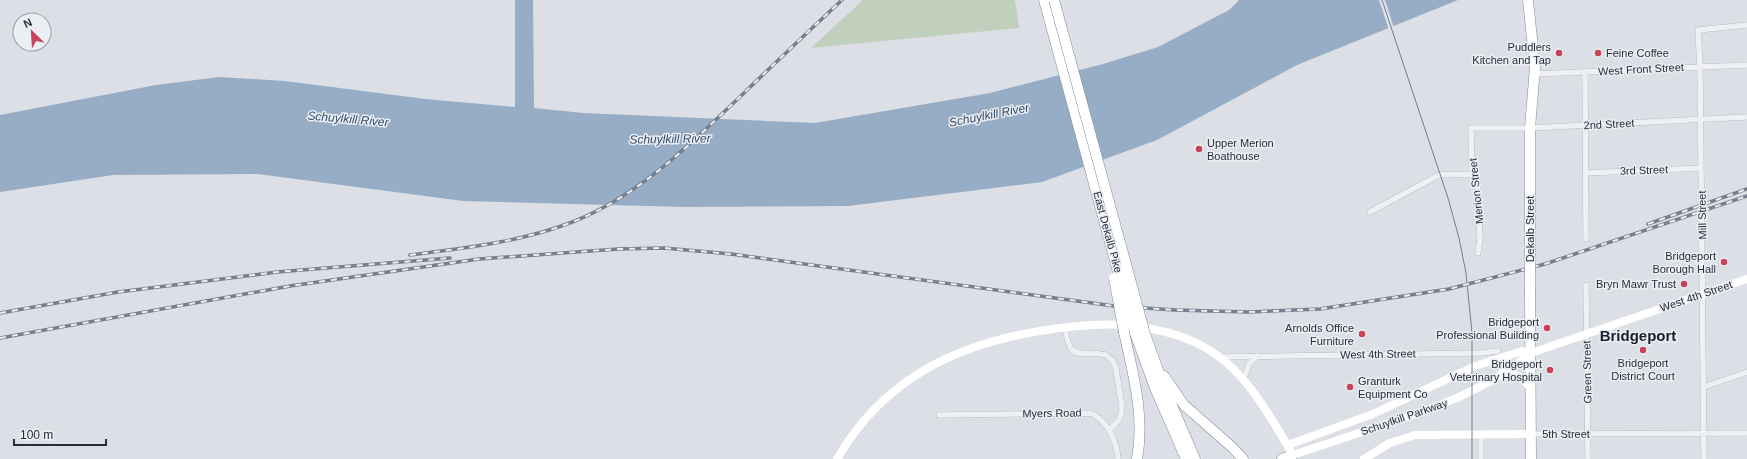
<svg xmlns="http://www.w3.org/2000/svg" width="1747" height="459" font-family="Helvetica,sans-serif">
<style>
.green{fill:#c1cfbd}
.water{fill:#97adc5}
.pier{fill:#dcdfe5}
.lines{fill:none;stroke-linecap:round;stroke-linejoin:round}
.street-casing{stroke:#a2a6af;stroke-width:6}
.highway-casing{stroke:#838d9c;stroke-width:11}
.street{stroke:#eef0f4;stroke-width:5.5}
.secondary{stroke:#fff;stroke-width:8}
.highway{stroke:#fff;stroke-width:10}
.tram{stroke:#767f8e;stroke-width:1}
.rail-casing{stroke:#767f8e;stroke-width:3.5}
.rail{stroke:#ebeef3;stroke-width:2;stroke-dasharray:6;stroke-linecap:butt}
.highway-bridge-casing{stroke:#838d9c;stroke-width:11;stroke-linecap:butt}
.highway-bridge{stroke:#fff;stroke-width:10}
.poi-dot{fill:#c94256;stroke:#ebeef3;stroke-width:1.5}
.labels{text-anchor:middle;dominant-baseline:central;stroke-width:3;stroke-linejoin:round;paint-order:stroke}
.poi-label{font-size:11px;fill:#262e3b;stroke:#ebeef3;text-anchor:end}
.street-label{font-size:11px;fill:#262e3b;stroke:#ebeef3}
.water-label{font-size:12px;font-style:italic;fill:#324c6d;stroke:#ebeef3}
.district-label{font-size:15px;font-weight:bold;fill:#181f2c;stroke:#ebeef3}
</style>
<rect width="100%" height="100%" fill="#dcdfe5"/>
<path class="green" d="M863,0H1015L1019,28L811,48Z"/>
<path class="water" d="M515,0H533L534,108L583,113L815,123L990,93L1103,64L1158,47L1229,10L1239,0H1458L1297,65L1157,140L1042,182L848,206L684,207L463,201L258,174L113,175L0,192V115L156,85L219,77L285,81L425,99L515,107Z"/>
<path class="pier" d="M1379,0H1385L1394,28L1389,30Z"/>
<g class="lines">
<defs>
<path id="street" d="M1585,72L1586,239
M1535,74L1747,65
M1586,173L1701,168
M1370,212L1439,175L1473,174
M1478,253L1480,237L1479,216L1478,191L1472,169L1471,128H1530L1747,117
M1586,285L1588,459
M1065,327C1070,366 1081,348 1106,355L1113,361L1116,369L1122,407C1122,418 1117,423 1109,430
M1220,357L1480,353L1498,351
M1244,379L1249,364L1257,356
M1704,387L1747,372
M939,415L1091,413C1108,422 1117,441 1118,459
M1531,434L1747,433
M1481,435V459
M1704,459L1700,67L1698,30L1747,25"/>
<path id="highway" d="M1044,0L1117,268
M1528,0L1535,67L1530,128V249
M1530,295L1531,459
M1124,332C1133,374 1145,416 1137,459
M1135,333L1155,388L1186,459
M1145,334L1164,387L1195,459
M1164,376L1184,405L1233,448L1243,459
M1282,459L1293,455"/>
</defs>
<use href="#street" class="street-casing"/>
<use href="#highway" class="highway-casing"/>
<use href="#street" class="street"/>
<path class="secondary" d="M1139,327C1226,338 1252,385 1293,455C1323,445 1353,435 1383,425C1435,408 1489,389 1531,353L1747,279
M1502,373C1516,372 1523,378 1531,389
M1288,445L1373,414L1475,366L1522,351L1531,353
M837,459C882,381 953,345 1040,331C1068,326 1098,323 1127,325
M1364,459L1390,443L1415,435L1531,434"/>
<use href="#highway" class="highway"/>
<path class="tram" d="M1382,0L1448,198L1459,238L1466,273L1472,333V459"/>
<defs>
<path id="rail" d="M1648,224L1747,189
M410,255C466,248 522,242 575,221C642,194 692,142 743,94C776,62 809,31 842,0
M0,313L118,292L277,272L450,258
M0,338L290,286L479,259L618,249L664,248L731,254L1114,306L1175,310L1248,312L1320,309L1449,289L1545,264L1747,196"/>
</defs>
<use href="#rail" class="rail-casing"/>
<use href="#rail" class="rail"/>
<defs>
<path id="highway-bridge" d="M1054,0L1145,334
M1530,249V295
M1117,268L1135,333
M1114,278L1124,332"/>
</defs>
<use href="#highway-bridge" class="highway-bridge-casing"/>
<use href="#highway-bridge" class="highway-bridge"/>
</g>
<g class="poi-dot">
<circle cx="1559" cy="53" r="4"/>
<circle cx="1598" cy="53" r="4"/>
<circle cx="1199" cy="149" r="4"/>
<circle cx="1724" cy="262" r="4"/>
<circle cx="1684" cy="284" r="4"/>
<circle cx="1547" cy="328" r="4"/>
<circle cx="1362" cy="334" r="4"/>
<circle cx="1643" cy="350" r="4"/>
<circle cx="1550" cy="370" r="4"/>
<circle cx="1350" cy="387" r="4"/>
</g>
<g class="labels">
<g class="poi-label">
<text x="1551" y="47">Puddlers<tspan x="1551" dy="13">Kitchen and Tap</tspan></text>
<text x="1606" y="53" text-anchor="start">Feine Coffee</text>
<text x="1207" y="143" text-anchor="start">Upper Merion<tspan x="1207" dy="13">Boathouse</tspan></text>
<text x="1716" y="256">Bridgeport<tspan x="1716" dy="13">Borough Hall</tspan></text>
<text x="1676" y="284">Bryn Mawr Trust</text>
<text x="1539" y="322">Bridgeport<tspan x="1539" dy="13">Professional Building</tspan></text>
<text x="1354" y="328">Arnolds Office<tspan x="1354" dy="13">Furniture</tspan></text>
<text x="1643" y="363" text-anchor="middle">Bridgeport<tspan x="1643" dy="13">District Court</tspan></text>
<text x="1542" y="364">Bridgeport<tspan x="1542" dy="13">Veterinary Hospital</tspan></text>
<text x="1358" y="381" text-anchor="start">Granturk<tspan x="1358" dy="13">Equipment Co</tspan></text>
</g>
<g class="street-label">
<text transform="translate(1641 69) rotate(-3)">West Front Street</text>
<text transform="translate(1609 124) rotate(-3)">2nd Street</text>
<text transform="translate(1644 170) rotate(-2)">3rd Street</text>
<text transform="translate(1476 191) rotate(-96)">Merion Street</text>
<text transform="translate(1702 215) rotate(-91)">Mill Street</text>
<text transform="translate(1530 229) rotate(-90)">Dekalb Street</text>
<text transform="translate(1108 232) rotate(75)">East Dekalb Pike</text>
<text transform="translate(1696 296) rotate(-19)">West 4th Street</text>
<text transform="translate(1378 354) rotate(-1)">West 4th Street</text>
<text transform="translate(1587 372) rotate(-91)">Green Street</text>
<text transform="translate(1052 413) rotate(-1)">Myers Road</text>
<text transform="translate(1404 417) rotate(-19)">Schuylkill Parkway</text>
<text x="1566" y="434">5th Street</text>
</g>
<g class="water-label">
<text transform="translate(989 115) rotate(-11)">Schuylkill River</text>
<text transform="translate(348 119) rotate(5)">Schuylkill River</text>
<text transform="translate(670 139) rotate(-1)">Schuylkill River</text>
</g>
<g class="district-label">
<text x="1638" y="335">Bridgeport</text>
</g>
</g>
<g transform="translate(32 32) rotate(335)"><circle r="19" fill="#ebeef3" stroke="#9ca1a9"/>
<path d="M0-3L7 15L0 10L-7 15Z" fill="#c94256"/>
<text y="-6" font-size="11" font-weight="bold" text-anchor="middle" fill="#262e3b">N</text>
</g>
<path d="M14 439v6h92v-6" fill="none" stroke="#262e3b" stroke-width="2"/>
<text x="20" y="439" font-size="12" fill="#262e3b" stroke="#ebeef3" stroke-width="3" paint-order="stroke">100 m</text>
</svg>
